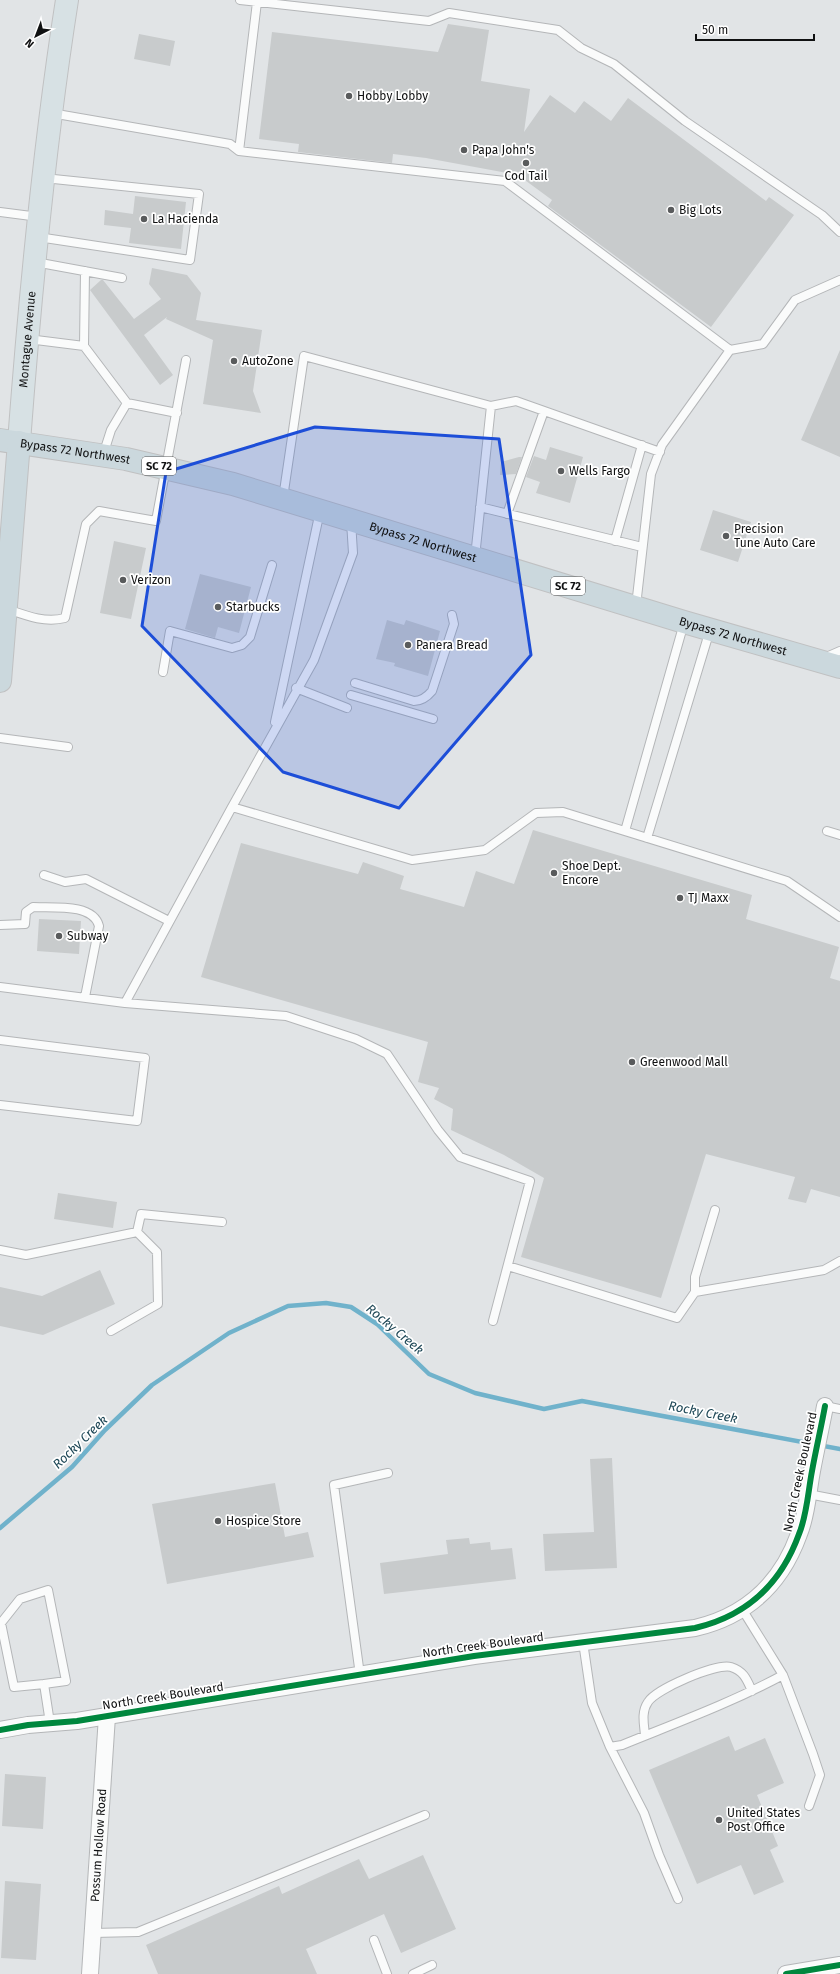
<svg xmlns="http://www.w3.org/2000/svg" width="840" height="1974" font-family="'Fira Sans',sans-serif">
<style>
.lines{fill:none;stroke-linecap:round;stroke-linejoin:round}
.stream{stroke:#70b2cb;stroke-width:4.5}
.building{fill:#c8cbcc}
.service-casing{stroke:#b4b6b8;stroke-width:10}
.minor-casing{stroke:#b4b6b8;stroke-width:18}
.primary-casing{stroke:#c0c1c2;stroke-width:24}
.trunk-casing{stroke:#c0c1c2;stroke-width:24}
.service{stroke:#fafbfb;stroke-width:8}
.minor{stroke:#fafbfb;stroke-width:16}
.primary{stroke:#d7e1e4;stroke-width:22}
.trunk{stroke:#cbd8dd;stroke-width:22}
.cycleway-casing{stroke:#fff;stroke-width:8}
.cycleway{stroke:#00873e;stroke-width:6}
.marked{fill:#1d4ed8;fill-opacity:0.2;stroke:#1d4ed8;stroke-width:3;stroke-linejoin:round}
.poi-dot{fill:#595b5c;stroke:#fff;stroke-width:1.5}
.labels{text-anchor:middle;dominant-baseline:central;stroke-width:3.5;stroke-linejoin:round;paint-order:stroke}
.shield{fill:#fff;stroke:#585859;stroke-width:1}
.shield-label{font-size:11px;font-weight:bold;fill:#101112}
.poi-label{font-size:12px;fill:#101112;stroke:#fff;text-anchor:start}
.street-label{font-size:12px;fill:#101112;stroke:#fff}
.water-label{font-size:13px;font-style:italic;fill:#1f4857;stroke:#fff}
</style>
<rect width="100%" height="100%" fill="#e1e4e6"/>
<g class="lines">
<path class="stream" d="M0,1528L72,1467L105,1430L152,1385L229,1333L288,1306L326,1303L351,1307L377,1324L429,1374L475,1393L544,1409L582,1401L840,1449"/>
</g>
<path class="building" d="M448,24L489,30L481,81L530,89L524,132L550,95L575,113L584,101L611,121L628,98L766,201L769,197L794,215L711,327L548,206L552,200L518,175L426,158L393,154L392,163L298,152L299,144L259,139L272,32L438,52Z
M139,34L175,41L170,66L134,59Z
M135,196L186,202L181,249L129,243L131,228L104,225L105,210L133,214Z
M152,268L187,275L201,293L196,320L262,330L253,391L261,413L203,404L213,340L166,319L167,317L144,335L173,375L160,385L90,290L101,280H103L134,319L161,299L149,284Z
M840,350V457L801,440Z
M550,447L583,457L570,503L536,493L540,482L526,477L534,456L546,460Z
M519,457H522L516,474L500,475L501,462Z
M713,510L751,522L738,562L700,550Z
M114,541L146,548L131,619L100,613Z
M200,574L251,587L239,633L218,627L215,638L185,629Z
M387,620L404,625L406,620L440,631L428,676L394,666L395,663L376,659Z
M533,830L752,895L746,919L839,947L830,978L840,981V1197L811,1189L806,1203L788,1199L795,1177L706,1154L661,1298L521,1257L544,1178L504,1155L451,1130L453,1109L434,1099L439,1088L418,1082L428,1042L201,977L241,843L358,874L363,862L404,876L400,889L464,907L476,871L514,884Z
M39,919L81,921L79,954L37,951Z
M58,1193L117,1202L113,1228L54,1219Z
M100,1270L115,1304L43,1335L0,1326V1287L42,1296Z
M612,1458L617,1568L545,1571L543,1534L594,1532L590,1459Z
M275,1483L285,1537L308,1532L314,1557L167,1584L152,1504Z
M469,1538L470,1544L490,1542L491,1550L512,1548L516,1579L384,1594L380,1563L448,1554L446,1540Z
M729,1736L735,1751L765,1738L784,1783L757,1795L778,1846L770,1850L784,1882L754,1895L741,1865L697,1884L649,1770Z
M5,1774L46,1777L43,1829L2,1826Z
M423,1855L456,1929L401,1953L384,1914L306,1949L317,1974H158L146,1945L279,1886L282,1894L359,1859L369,1879Z
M5,1881L41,1884L36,1960L1,1958Z"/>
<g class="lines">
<defs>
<path id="service" d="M240,0L429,21L449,13L558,30L581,48L614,64L685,121L822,215L840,232
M51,113L230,144L239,151L505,181L730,350L662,445L651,474L636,606
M239,151L257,2
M0,212L39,217
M38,237L190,260L199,194L44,178
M35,262L122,278
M28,339L84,346L127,403L111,430L103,455
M84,346L85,271
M730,350L763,344L795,300L840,280
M127,403L177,413
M491,406L516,401L660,452
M283,498L304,356L491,406L475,557
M480,507L642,547
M507,514L544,411
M351,521L353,553L314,660L232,807L412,860L485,850L536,813L563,812L787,881L840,917
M615,541L642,445
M7,609C27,616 45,623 65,618L86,524L99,511L156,521L186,360
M824,658L840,651
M163,672L170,631L232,648L242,645L250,637L272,565
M355,683L414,701C422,701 427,697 432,691L452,630L454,624L452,615
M296,688L347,708
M351,695L433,719
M275,722L320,511
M0,738L68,747
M625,831L684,623
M827,831L840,835
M647,838L710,630
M44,875L65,882L86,879L169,921
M0,925L25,924L26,912L33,907C52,908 93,903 99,926L85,997
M0,987L125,1003L232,807
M125,1003L286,1016L356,1039L387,1054L438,1130L460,1157L530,1181L493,1321
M0,1040L145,1058L137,1121L0,1105
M0,1250L26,1255L137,1232L141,1214L222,1222
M508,1266L677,1318L695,1292L824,1270L840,1261
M695,1292V1277L715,1210
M111,1331L158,1304L157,1252L137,1232
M825,1406L840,1409
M808,1494L840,1500
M742,1609L783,1675L813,1754L820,1775L809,1806
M583,1642L592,1703L610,1747L622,1745C676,1723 731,1703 783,1675
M360,1675L334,1485L388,1473
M44,1684L14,1687L1,1623L20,1599L48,1590L66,1681L44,1684L50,1723
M645,1735C644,1724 641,1712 648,1702C656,1689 716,1663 731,1667C744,1671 747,1680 752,1691
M610,1747L644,1813L659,1855L678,1899
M93,1933L138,1932L425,1815
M374,1940L387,1974
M413,1974L432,1965"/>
<g id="minor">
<path d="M0,1730L28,1725L77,1721L474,1656L695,1628C746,1616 781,1584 799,1534C807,1515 808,1492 812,1471C816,1449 821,1428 825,1406"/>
<path id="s1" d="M90,1974L107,1716"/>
<path d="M786,1974L840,1965"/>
</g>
<g id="primary">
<path id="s2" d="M19,442C30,295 44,146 67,0"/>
</g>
<g id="trunk">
<path id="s3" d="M0,440L126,459L233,484L684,622L840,667"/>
<path d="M0,681L19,442"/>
</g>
</defs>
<use href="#service" class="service-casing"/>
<use href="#minor" class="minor-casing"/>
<use href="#primary" class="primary-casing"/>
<use href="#trunk" class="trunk-casing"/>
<use href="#service" class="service"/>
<use href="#minor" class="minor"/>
<use href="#primary" class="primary"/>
<use href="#trunk" class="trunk"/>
<defs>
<path id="cycleway" d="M0,1730L28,1725L77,1721L474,1656L695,1628C746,1616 781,1584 799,1534C807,1515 808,1492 812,1471C816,1449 821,1428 825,1406
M786,1974L840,1965"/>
</defs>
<use href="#cycleway" class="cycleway-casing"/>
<use href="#cycleway" class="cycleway"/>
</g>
<path class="marked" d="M315,427L499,439L531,655L399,808L283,772L142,626L166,472Z"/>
<g class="poi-dot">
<circle cx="349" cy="96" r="4"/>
<circle cx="464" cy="150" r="4"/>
<circle cx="526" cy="163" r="4"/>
<circle cx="671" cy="210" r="4"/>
<circle cx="144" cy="219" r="4"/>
<circle cx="234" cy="361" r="4"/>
<circle cx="561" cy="471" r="4"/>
<circle cx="726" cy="536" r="4"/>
<circle cx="123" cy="580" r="4"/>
<circle cx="218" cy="607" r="4"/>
<circle cx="408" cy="645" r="4"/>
<circle cx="554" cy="873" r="4"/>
<circle cx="680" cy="898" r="4"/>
<circle cx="59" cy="936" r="4"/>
<circle cx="632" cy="1062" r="4"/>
<circle cx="218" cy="1521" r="4"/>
<circle cx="719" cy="1820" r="4"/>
</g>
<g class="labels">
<g class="shield">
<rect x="142" y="457" width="34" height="18" rx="3"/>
<rect x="551" y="577" width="34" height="18" rx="3"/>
</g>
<g class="shield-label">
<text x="159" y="466">SC 72</text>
<text x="568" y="586">SC 72</text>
</g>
<g class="poi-label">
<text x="357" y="96">Hobby Lobby</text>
<text x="472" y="150">Papa John's</text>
<text x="526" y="176" text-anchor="middle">Cod Tail</text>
<text x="679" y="210">Big Lots</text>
<text x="152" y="219">La Hacienda</text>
<text x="242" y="361">AutoZone</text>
<text x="569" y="471">Wells Fargo</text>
<text x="734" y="529">Precision<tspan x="734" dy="14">Tune Auto Care</tspan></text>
<text x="131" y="580">Verizon</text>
<text x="226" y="607">Starbucks</text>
<text x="416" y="645">Panera Bread</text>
<text x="562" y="866">Shoe Dept.<tspan x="562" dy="14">Encore</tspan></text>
<text x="688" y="898">TJ Maxx</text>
<text x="67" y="936">Subway</text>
<text x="640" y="1062">Greenwood Mall</text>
<text x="226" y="1521">Hospice Store</text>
<text x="727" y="1813">United States<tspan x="727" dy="14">Post Office</tspan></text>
</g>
<g class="street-label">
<text stroke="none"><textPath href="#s2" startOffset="103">Montague Avenue</textPath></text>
<text stroke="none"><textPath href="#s3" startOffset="76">Bypass 72 Northwest</textPath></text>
<text stroke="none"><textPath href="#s3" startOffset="436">Bypass 72 Northwest</textPath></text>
<text stroke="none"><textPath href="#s3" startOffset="760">Bypass 72 Northwest</textPath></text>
<text transform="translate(800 1472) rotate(-78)">North Creek Boulevard</text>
<text transform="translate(483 1645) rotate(-8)">North Creek Boulevard</text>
<text transform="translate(163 1696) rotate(-9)">North Creek Boulevard</text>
<text stroke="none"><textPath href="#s1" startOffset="129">Possum Hollow Road</textPath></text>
</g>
<g class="water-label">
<text transform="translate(395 1329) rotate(40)">Rocky Creek</text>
<text transform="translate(703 1412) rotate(11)">Rocky Creek</text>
<text transform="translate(80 1442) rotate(-44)">Rocky Creek</text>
</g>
</g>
<g transform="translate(36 36) rotate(222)" stroke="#ffffff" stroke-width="3" paint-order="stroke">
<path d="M0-3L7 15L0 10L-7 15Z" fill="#101112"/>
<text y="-6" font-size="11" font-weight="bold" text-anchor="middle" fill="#101112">N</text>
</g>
<path d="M696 34v6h118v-6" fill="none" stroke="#101112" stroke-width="2"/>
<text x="702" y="34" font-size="12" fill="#101112" stroke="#ffffff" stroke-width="3" paint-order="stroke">50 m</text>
</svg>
